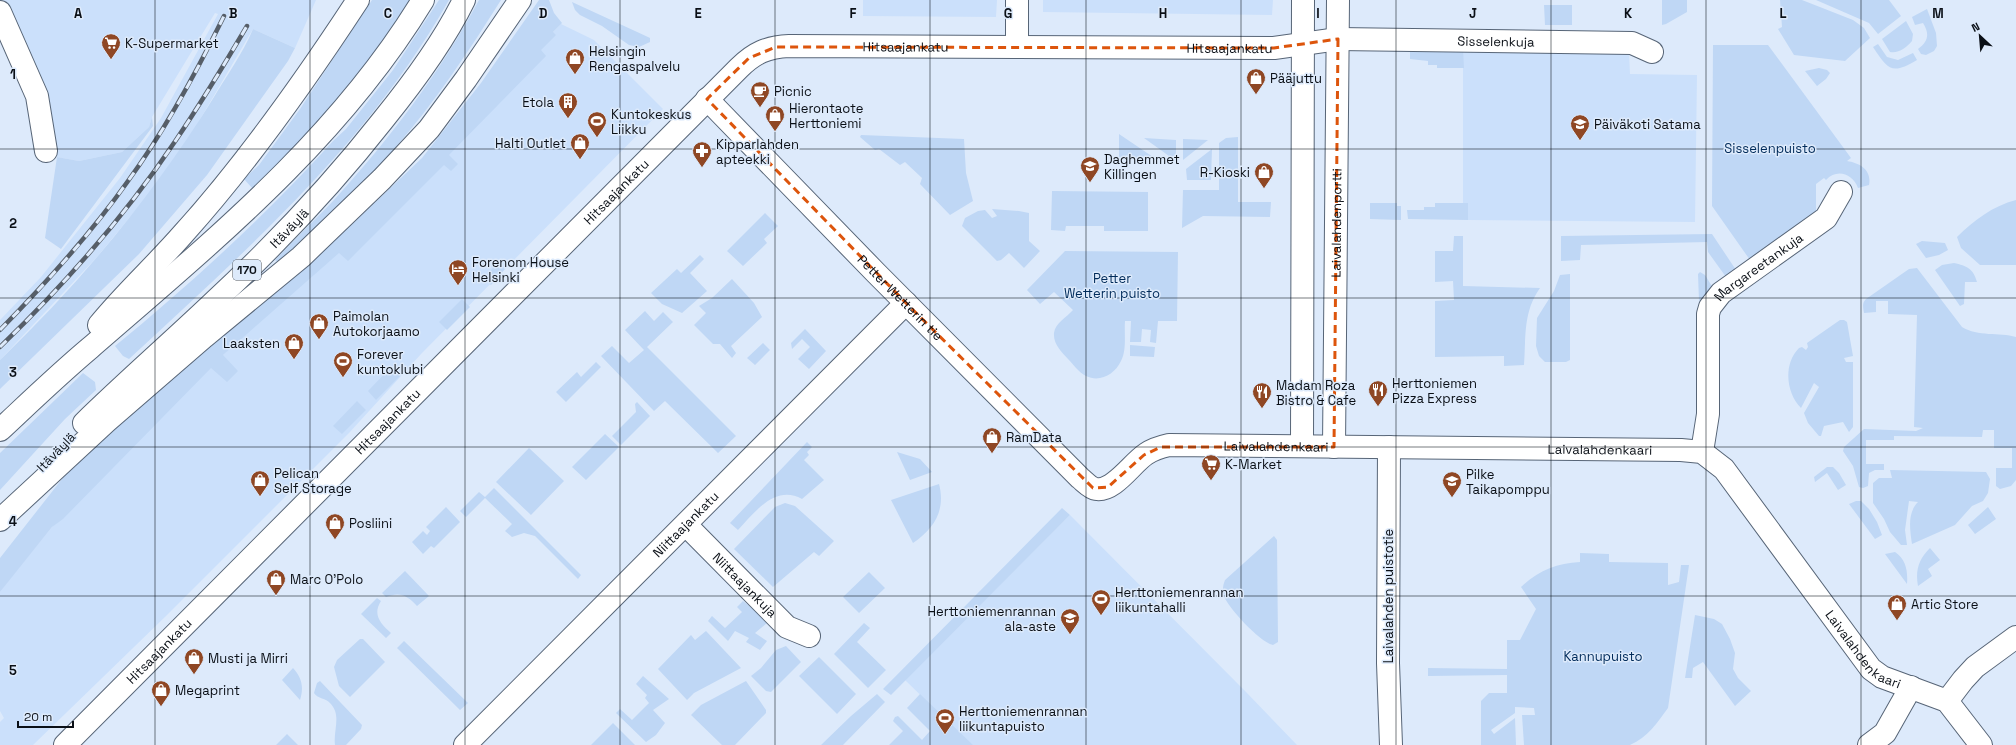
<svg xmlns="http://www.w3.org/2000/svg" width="2016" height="745" font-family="'Space Grotesk',sans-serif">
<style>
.built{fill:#cbe0fb}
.green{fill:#bfd7f5}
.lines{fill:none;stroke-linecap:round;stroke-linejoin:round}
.street-casing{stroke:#576577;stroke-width:24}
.secondary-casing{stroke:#576577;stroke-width:24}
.highway-casing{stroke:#576577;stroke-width:24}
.street{stroke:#fff;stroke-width:22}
.secondary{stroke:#fff;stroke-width:22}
.highway{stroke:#fff;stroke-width:22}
.rail-casing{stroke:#565e68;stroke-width:4.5}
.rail{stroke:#ddeafb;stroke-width:3;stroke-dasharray:9;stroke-linecap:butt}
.marked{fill:none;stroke:#dd550c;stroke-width:3;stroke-dasharray:8 5;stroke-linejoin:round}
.grid{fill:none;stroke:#0a0f16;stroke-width:1;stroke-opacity:0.55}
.labels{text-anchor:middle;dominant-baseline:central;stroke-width:3;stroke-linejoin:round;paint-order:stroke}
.shield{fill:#ddeafb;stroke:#49515b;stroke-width:1}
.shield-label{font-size:12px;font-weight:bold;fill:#0a0f16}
.street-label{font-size:13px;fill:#0a0f16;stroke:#ddeafb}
.poi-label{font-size:13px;fill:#0a0f16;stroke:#ddeafb;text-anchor:start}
.park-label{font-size:13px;fill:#002b5a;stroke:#ddeafb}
.grid-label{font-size:13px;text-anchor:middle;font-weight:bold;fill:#0a0f16;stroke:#ddeafb;stroke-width:3;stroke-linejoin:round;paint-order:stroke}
</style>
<rect width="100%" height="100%" fill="#ddeafb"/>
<path class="built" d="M3,0H316L295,48L253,29L195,128L153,189L97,257L0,360V320L41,277L120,178L161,118L218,14L215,13L152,117L149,127L122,152L79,161L57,157L50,114Z
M863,0H997L996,17L863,16Z
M1043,0H1273L1272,15L1043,12Z
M561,24L594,40L663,109L422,353L349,433L167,615L33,745H0V722L4,718L0,711V592L8,581L52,527L223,355L439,149Z
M1463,49L1629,52L1630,74L1697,75L1695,222L1468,220V203H1463Z
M1070,515L1246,692L1297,745H972L905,680Z"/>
<path class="green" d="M372,0H410C365,70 312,131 253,189L244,179L259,165L300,109Z
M439,0H449C369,142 247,250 129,359L123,356L115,346C192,283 266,215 333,141L346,129L393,70Z
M479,0H501C469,51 435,102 395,148C359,189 319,226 279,263L275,260C294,240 314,221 333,201C389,140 440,73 479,0Z
M539,0H549L554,13L562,23L553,32L556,35L541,50L546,56L449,155L458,164L451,171L444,165L348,261L339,253L223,355L238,371L227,382L211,368L63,519L52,527L0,592V558L62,479L121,420L344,232L422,158L481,83Z
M1662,0H1687V12L1666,24L1662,25Z
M1780,0H1802L1853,20L1864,28L1870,38L1845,61L1794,55L1778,29L1782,27Z
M1816,0H1889L1901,16L1878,34L1869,23Z
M572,2L648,37L650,38V42L639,47L629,45L602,26L580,15L575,10Z
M1544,5H1572V25H1545Z
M1927,9L1936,33L1937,46L1934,51L1926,55L1921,54L1918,49C1928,42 1930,34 1923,23L1915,25L1912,17Z
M1906,21L1913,34L1912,41C1907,47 1898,54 1890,52L1882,39Z
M253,29L295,48L288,61L207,175L139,254L0,389V360C82,281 154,194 214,97C227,75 243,53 253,29Z
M1878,44L1887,57L1898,60L1913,53L1917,60C1892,75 1888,70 1873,47Z
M1713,45H1768L1851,158L1847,161C1860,163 1872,170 1869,185L1858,188C1853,174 1837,168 1826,180L1824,178L1816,184V211L1750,260L1712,206Z
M1410,49H1463L1464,68H1437V65H1428V61L1410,59Z
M1819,68L1827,70L1830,73L1826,79L1817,86L1805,71Z
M152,117L153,126L61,249L45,238L57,157L79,161L122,152L149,127Z
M1119,134L1156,159H1119Z
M861,135L964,139L966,173L973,201L950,215L920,184L922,178L905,162L900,165L879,149L875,150L860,137Z
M1238,137V202H1271L1270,217L1203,216L1182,228L1183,190H1219V143L1226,138Z
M1144,138L1176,140V161Z
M1183,139L1208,140L1183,160Z
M1212,149L1211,180H1187L1186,169Z
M1052,191L1148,192V231H1104V226H1066L1065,231L1051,230Z
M2016,200V265H1980L1961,248L1957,237C1974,220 1993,206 2016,200Z
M1370,203H1397V206H1401V220L1370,219Z
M1435,203H1468V220L1408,219L1407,210H1424V207H1435Z
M992,209L1019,211L1029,213V241L1040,251L1024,268L1009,253L1001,260L997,261L962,226L965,218L978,211L985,210L992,218L997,216Z
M765,213L778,226L764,239L767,243L743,266L727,251Z
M1712,234L1736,270L1726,277L1708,252L1707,242L1581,245L1580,260L1561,261V236Z
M1454,236H1463V286L1540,288C1523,312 1526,336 1524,365L1504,366V356L1435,357V301L1454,300L1453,281L1435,282V251H1453Z
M1922,241L1945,243L1948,250L1939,255L1926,258L1916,244Z
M1065,251L1178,252L1177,321H1158L1156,343L1150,342L1151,330L1142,329L1141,342H1130L1131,321H1125C1124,333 1127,350 1121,361C1115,374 1100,383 1086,376C1079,373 1073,364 1068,359C1062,352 1053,344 1054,333C1055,323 1067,317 1073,310L1054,292L1040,304L1027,290Z
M700,255L704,259L690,273L707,291L682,313L662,304L651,293L677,269L681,273Z
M498,262L505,269L491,285L484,278Z
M1954,263C1967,266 1973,268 1977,282H1965L1964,304L1960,306L1935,270L1942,265Z
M1917,268L1962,327C1978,337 1999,332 2016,337V480L2011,486L2000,489L1996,486V468H2012V448H1994V430H1983L1982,437L1894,436V440H1866V464H1884V470H1875L1869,473L1868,486L1863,488L1859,487L1853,466L1843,451L1844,447L1864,429L1916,431L1923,428L1914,427L1917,315L1888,314V301H1876V312L1864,313C1863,307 1862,303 1866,299L1909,269Z
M1700,272L1705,275L1713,288L1699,301L1698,274Z
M1570,274V360L1566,362H1545L1539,356L1536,346L1537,318L1554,291L1560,275Z
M732,279L754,303L762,317L731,346L736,353L732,358L720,344H713L694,325L706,313L699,306L712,298Z
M462,299L470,307L447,330L439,322Z
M645,311L654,321L663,312L673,322L647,347L736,436L718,453L665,401L654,411L601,356L612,346L629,363L644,350L625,330Z
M1840,320H1844L1847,322L1853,356L1844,358L1846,362H1853V427L1849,432L1843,422L1824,426L1821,436H1819L1808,423L1804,413L1819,387L1814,383L1801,408C1786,393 1783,364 1799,348L1802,347L1806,350L1808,347L1807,343Z
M805,329L826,351L809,369L798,359L810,347L802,339L792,349L791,343Z
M763,343L770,350L755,365L747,358Z
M1130,345L1155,347L1154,357L1130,356Z
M596,362L601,367L566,402L556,392L577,372L581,377Z
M391,367L400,376L376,400L368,391Z
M83,373L95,382L96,390L65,419L0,490V453Z
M357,401L366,410L342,434L333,426Z
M637,402L650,416L621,445L612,436L636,412L635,404Z
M605,434L619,447L586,480L572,467Z
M807,442L812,447L807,452L809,455L804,460L824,480L802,499C775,484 754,513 738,530L730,523Z
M529,448L564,481L531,515L496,482Z
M897,452L920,459L932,472L910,480Z
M1827,467H1833L1839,473L1846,485L1838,490L1827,473L1815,482L1814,477Z
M1890,470L1986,472L1990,479L1988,493L1983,501L1972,506L1955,525L1912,544C1910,530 1907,513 1918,502L1909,501L1905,530L1907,545H1901L1890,532L1884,519L1873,503V483L1879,478H1892Z
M939,484C946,510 934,529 913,543L891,500Z
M494,488L581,575L578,579L535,536L524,533L512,537L505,531L512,524L485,498L466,517L460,511L479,492L485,497Z
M1856,501H1861L1869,509L1877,522L1882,535L1875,539L1849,504Z
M785,503L795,506L834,541L819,556L814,552L773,587L734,549L775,507Z
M446,507L460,522L434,548L431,546L423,554L412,542L423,531L427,535L430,531L426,527Z
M1988,507L1996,519L1975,534L1968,525Z
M1062,508L1070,515L891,695L883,689Z
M1274,536L1277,540L1278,642L1273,645C1261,643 1228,608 1224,596C1222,591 1223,585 1225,580Z
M1930,548L1940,560L1928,569L1932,576L1918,586C1915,570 1919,559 1930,548Z
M1895,552C1906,559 1908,571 1907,584L1885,554Z
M1580,553L1609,554V562L1668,563V585L1679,582L1681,565H1689L1668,708C1657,723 1648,737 1630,745H1524L1522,715H1535L1534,708L1515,707V713L1491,730L1494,734L1515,718L1516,745H1481V701L1489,693H1507V675L1428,676V668L1507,669V640H1520L1536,609L1521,587C1538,571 1556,563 1580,562Z
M405,571L429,596L417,606C408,596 400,591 386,597L382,593Z
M869,572L885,588L859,613L843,597Z
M377,598L381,601C372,615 381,624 391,633L386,638L361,614Z
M743,601L761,615L767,623L755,633L767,641L760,650L746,642L749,638L735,631L728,641L708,621L712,616L725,628L742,612L737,607Z
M1695,615L1714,619L1722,624L1730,639L1735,653L1733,669L1738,678L1751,691L1735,706L1703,662L1693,668L1692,678H1685Z
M864,623L870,628L857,642L886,670L868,688L834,654Z
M706,631L741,668L694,693L687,700L658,669L691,635L695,640Z
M360,639H363L385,662L350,697L339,686L334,667L337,660Z
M404,641L468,703L460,710L397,648Z
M786,646L801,662L771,692L766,691L751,676L761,668L776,650Z
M819,657L856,694L837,714L799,676Z
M293,668C302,678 304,687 300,700L282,680Z
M643,676L669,699L653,710L665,723L656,735L646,742L616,713L620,709L632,720L649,703L645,698L647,695L636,684Z
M320,681L362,725L361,729L346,745H335C333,730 342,715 330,703C326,698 318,699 314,693L317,683Z
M746,681L766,710V713L735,745H722L691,715L701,705Z
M877,694L885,702L843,745H821L851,716Z
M920,694L973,745H889L903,731L893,721L895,717L898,716L922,740L930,731L907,708Z
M613,723L635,745H591Z
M287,734L298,745H276Z"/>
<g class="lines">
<defs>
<g id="street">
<path d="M0,12L37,96L46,151"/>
<path id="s1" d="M1338,39L1632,43L1652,52"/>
<path d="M1017,47V0"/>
<path id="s2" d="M707,99L876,273L1080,478C1085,482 1090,488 1096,489C1114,492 1132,463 1146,454C1153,449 1160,447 1169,445L1681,450L1702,452L1724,469L1871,669L1882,677L1947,701L1981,745"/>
<path d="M1389,447L1388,663L1391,745"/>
<path id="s3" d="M1702,452L1708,414V314L1710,307L1721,293L1826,218L1841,192"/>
<path id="s4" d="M686,525L787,627L809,636"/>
<path d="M1947,701L1963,680L1975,667L2016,637"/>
<path id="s5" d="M465,745L906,303"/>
<path d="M1869,745L1885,733L1911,687"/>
</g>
<g id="secondary">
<path d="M1302,446L1303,0"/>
<path id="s6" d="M1334,447L1338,0"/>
<path id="s7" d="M65,745L739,68C754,53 767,47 789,46L1274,48L1338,39"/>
</g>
<g id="highway">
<path d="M99,325C125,293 156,265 183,234C248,162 305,81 358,0"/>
<path id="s8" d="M84,423C127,381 172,342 215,301C275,245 332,185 383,120C413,83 443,43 464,0"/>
<path d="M0,430C30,402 59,374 90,348C212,242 338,140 423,0"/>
<path d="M0,520L107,421L204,337L301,257L382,179L429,129L466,79L520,0"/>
</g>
</defs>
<use href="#street" class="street-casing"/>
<use href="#secondary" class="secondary-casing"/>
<use href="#highway" class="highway-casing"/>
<use href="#street" class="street"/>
<use href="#secondary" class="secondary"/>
<use href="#highway" class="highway"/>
<defs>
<path id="rail" d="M0,330C46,283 90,235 128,181C166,129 196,73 224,16
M0,347C65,284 126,215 176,140C201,103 224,65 247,26"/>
</defs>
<use href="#rail" class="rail-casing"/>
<use href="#rail" class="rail"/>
</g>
<path class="marked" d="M1338,39L1334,447H1161L1144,455L1108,487L1093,488L906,303L707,99L749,58L776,47L1274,48Z"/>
<path class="grid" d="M155,0V745M310,0V745M465,0V745M620,0V745M775,0V745M930,0V745M1086,0V745M1241,0V745M1396,0V745M1551,0V745M1706,0V745M1861,0V745M0,149H2016M0,298H2016M0,447H2016M0,596H2016"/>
<defs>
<symbol id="supermarket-pin" viewBox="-11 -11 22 30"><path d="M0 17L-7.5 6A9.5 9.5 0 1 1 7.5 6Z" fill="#8f4724" stroke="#ddeafb"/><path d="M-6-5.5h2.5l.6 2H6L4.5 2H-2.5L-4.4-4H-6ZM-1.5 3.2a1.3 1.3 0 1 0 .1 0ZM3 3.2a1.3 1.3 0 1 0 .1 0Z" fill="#fff"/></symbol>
<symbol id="shop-pin" viewBox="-11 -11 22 30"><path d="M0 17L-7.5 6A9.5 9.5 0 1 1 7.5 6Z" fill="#8f4724" stroke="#ddeafb"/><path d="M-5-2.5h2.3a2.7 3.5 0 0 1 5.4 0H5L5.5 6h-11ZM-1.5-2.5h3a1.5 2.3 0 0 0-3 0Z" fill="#fff"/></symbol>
<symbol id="cafe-pin" viewBox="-11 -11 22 30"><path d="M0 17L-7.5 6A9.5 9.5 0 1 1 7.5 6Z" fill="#8f4724" stroke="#ddeafb"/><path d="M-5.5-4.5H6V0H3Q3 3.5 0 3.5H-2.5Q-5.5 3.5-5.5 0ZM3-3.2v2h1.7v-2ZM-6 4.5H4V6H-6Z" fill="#fff"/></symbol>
<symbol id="building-pin" viewBox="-11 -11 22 30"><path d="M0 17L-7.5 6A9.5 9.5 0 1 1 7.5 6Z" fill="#8f4724" stroke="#ddeafb"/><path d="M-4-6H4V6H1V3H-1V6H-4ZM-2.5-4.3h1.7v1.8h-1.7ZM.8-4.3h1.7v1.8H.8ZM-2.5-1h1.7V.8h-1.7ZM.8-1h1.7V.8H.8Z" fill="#fff"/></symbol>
<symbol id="stadium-pin" viewBox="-11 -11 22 30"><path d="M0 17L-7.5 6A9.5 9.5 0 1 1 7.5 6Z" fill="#8f4724" stroke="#ddeafb"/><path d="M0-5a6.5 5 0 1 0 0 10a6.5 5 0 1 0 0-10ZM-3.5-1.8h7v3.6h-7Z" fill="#fff"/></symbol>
<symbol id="school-pin" viewBox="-11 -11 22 30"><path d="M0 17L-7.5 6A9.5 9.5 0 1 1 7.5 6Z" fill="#8f4724" stroke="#ddeafb"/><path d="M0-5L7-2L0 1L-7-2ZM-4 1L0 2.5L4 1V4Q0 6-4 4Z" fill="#fff"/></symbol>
<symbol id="pharmacy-pin" viewBox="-11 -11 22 30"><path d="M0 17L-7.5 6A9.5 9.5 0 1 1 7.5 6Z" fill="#8f4724" stroke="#ddeafb"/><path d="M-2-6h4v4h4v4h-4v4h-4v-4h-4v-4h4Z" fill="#fff"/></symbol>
<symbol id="hotel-pin" viewBox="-11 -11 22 30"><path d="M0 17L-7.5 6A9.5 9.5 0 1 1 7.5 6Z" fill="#8f4724" stroke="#ddeafb"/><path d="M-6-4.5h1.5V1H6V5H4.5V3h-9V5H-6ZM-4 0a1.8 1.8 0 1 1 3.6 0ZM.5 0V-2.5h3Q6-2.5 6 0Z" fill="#fff"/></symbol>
<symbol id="restaurant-pin" viewBox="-11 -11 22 30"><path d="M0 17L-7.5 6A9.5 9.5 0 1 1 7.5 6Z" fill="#8f4724" stroke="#ddeafb"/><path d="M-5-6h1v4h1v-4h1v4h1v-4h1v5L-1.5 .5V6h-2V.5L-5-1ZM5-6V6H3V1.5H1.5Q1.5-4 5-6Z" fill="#fff"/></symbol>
</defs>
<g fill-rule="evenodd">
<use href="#supermarket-pin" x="100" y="32" width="22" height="30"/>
<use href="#shop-pin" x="564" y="47" width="22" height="30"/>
<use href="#shop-pin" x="1245" y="67" width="22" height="30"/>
<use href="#cafe-pin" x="749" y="80" width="22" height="30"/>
<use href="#building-pin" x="557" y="91" width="22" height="30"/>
<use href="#shop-pin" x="764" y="104" width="22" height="30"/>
<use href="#stadium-pin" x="586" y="110" width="22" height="30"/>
<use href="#school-pin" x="1569" y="113" width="22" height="30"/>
<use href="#shop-pin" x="569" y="132" width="22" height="30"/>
<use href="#pharmacy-pin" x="691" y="140" width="22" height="30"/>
<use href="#school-pin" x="1079" y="155" width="22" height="30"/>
<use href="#shop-pin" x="1253" y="161" width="22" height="30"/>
<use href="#hotel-pin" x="447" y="258" width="22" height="30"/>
<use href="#shop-pin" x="308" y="312" width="22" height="30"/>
<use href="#shop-pin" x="283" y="332" width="22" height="30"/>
<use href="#stadium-pin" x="332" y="350" width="22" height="30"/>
<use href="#restaurant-pin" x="1367" y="379" width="22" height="30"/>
<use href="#restaurant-pin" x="1251" y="381" width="22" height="30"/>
<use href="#shop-pin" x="981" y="426" width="22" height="30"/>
<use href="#supermarket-pin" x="1200" y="453" width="22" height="30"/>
<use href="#shop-pin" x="249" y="469" width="22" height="30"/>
<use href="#school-pin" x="1441" y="470" width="22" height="30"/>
<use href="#shop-pin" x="324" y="512" width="22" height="30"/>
<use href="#shop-pin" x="265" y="568" width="22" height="30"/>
<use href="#stadium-pin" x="1090" y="588" width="22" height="30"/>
<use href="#shop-pin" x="1886" y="593" width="22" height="30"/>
<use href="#school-pin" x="1059" y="607" width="22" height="30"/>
<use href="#shop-pin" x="183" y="647" width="22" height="30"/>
<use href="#shop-pin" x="150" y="679" width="22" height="30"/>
<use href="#stadium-pin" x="934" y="707" width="22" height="30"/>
</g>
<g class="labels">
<rect class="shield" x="233" y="260" width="28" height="20" rx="3"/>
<g class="shield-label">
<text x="247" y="270">170</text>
</g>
<g class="street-label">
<text stroke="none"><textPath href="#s1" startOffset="158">Sisselenkuja</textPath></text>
<text stroke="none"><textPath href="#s7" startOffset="1128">Hitsaajankatu</textPath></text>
<text stroke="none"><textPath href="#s7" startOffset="1452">Hitsaajankatu</textPath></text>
<text stroke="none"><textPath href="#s7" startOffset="781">Hitsaajankatu</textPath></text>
<text stroke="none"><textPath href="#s6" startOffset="224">Laivalahdenportti</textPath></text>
<text stroke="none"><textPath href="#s8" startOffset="283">Itäväylä</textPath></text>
<text stroke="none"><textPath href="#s3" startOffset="209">Margareetankuja</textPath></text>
<text stroke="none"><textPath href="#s2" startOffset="277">Petter Wetterin tie</textPath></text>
<text stroke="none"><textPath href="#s7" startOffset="457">Hitsaajankatu</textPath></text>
<text stroke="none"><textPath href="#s2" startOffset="746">Laivalahdenkaari</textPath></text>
<text stroke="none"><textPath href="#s2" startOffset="1070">Laivalahdenkaari</textPath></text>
<text transform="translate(56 452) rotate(-46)">Itäväylä</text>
<text stroke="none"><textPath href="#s5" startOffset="312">Niittaajankatu</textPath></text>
<text stroke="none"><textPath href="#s4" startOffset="84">Niittaajankuja</textPath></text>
<text transform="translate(1388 596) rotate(-90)">Laivalahden puistotie</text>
<text stroke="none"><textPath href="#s2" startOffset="1429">Laivalahdenkaari</textPath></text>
<text stroke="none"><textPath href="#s7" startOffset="133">Hitsaajankatu</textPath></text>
</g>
<g class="poi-label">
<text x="125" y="43">K-Supermarket</text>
<text x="589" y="51">Helsingin<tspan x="589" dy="15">Rengaspalvelu</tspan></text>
<text x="1270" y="78">Pääjuttu</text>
<text x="774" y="91">Picnic</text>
<text x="554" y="102" text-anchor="end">Etola</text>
<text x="789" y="108">Hierontaote<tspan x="789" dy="15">Herttoniemi</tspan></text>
<text x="611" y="114">Kuntokeskus<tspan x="611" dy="15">Liikku</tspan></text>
<text x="1594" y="124">Päiväkoti Satama</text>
<text x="566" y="143" text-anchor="end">Halti Outlet</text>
<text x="716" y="144">Kipparlahden<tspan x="716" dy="15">apteekki</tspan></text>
<text x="1104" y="159">Daghemmet<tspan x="1104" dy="15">Killingen</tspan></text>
<text x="1250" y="172" text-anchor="end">R-Kioski</text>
<text x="472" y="262">Forenom House<tspan x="472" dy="15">Helsinki</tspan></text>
<text x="333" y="316">Paimolan<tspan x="333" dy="15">Autokorjaamo</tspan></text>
<text x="280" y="343" text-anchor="end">Laaksten</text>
<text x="357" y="354">Forever<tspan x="357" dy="15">kuntoklubi</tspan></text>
<text x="1392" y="383">Herttoniemen<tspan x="1392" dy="15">Pizza Express</tspan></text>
<text x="1276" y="385">Madam Roza<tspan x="1276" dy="15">Bistro &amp; Cafe</tspan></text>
<text x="1006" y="437">RamData</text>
<text x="1225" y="464">K-Market</text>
<text x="274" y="473">Pelican<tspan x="274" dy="15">Self Storage</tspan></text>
<text x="1466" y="474">Pilke<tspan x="1466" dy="15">Taikapomppu</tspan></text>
<text x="349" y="523">Posliini</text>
<text x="290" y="579">Marc O'Polo</text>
<text x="1115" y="592">Herttoniemenrannan<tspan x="1115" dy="15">liikuntahalli</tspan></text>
<text x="1911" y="604">Artic Store</text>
<text x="1056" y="611" text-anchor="end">Herttoniemenrannan<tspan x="1056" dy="15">ala-aste</tspan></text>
<text x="208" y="658">Musti ja Mirri</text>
<text x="175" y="690">Megaprint</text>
<text x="959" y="711">Herttoniemenrannan<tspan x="959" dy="15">liikuntapuisto</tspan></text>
</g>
<g class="park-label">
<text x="1770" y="148">Sisselenpuisto</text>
<text x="1112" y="278">Petter<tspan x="1112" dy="15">Wetterin puisto</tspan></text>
<text x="1603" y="656">Kannupuisto</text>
</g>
</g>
<g class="grid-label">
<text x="78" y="18">A</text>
<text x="233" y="18">B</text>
<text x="388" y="18">C</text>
<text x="543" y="18">D</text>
<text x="698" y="18">E</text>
<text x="853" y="18">F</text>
<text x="1008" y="18">G</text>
<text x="1163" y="18">H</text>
<text x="1318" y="18">I</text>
<text x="1473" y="18">J</text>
<text x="1628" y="18">K</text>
<text x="1783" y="18">L</text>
<text x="1938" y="18">M</text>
<text x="13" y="79">1</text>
<text x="13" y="228">2</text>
<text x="13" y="377">3</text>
<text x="13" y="526">4</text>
<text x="13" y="675">5</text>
</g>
<g transform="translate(1980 36) rotate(334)" stroke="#ddeafb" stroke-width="3" paint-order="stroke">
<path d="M0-3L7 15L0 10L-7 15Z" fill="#0a0f16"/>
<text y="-6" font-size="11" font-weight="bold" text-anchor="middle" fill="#0a0f16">N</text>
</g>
<path d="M18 721v6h55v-6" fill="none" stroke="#0a0f16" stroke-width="2"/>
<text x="24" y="721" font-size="12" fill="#0a0f16" stroke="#ddeafb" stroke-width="3" paint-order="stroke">20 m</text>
</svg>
